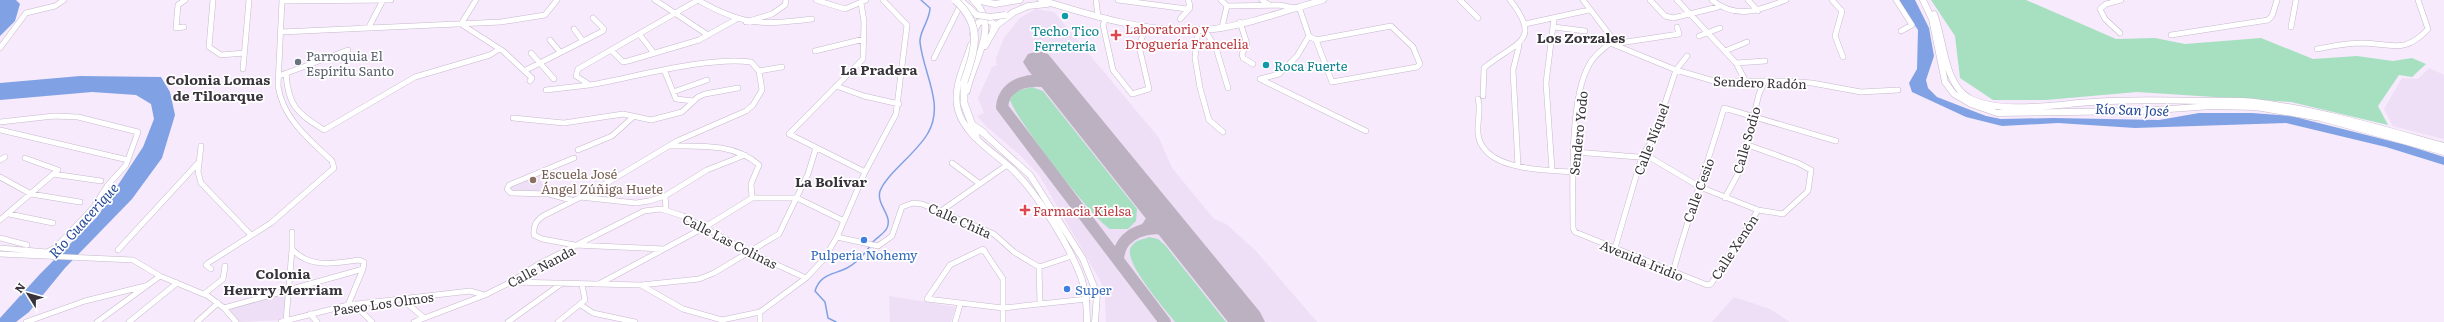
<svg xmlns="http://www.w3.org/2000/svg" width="2444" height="322" font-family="Literata,serif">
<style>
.built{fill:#eedef6}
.green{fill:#a6e0c0}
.water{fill:#80a2e4}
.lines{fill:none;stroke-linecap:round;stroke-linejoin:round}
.stream{stroke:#80a2e4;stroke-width:1.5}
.taxiway{stroke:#bcb1c0;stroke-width:12}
.runway{fill:#bcb1c0;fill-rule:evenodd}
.minor-casing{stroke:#c5b9cb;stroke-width:6}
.major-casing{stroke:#c5b9cb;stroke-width:7}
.highway-casing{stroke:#c5b9cb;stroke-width:8}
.minor{stroke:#fff;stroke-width:5}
.major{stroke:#fff;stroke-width:6}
.highway{stroke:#fff;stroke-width:7}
.major-bridge-casing{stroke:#c5b9cb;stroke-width:7;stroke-linecap:butt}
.highway-bridge-casing{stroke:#c5b9cb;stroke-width:8;stroke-linecap:butt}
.major-bridge{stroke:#fff;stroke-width:6}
.highway-bridge{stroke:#fff;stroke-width:7}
.culture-dot{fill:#0f9aa8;stroke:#fff;stroke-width:1.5}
.health-dot{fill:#e0444e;stroke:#fff;stroke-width:1.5}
.worship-dot{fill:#6b7280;stroke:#fff;stroke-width:1.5}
.education-dot{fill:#8d6e63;stroke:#fff;stroke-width:1.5}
.shop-dot{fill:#3f7fe0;stroke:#fff;stroke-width:1.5}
.labels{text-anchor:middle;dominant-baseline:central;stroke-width:3.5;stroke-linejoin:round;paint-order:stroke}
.health-label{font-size:13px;fill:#be3a42;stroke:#fff;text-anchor:start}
.culture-label{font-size:13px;fill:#0d838f;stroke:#fff}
.worship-label{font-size:13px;fill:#5b616d;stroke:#fff;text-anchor:start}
.street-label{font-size:13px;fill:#39343b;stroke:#fff}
.education-label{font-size:13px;fill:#785e54;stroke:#fff;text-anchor:start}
.shop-label{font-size:13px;fill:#366cbe;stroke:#fff}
.neighbourhood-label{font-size:14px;font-weight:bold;fill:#39343b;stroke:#fff}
.water-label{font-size:14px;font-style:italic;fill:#264a98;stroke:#fff}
</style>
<rect width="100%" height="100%" fill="#f7eafc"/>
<path class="built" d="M1036,9L1054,12L1159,138L1172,168L1214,219L1226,224L1255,250L1317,322H1106L1105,298L1101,282L1039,175L1020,155L987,127L977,116L984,113L978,98L992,67L997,65L996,58L1004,38L1020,18Z
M2429,68L2444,75V139L2393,126L2384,109L2402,78L2418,79Z
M539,175L543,185L538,193L513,192L509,190L511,186Z
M286,292L284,320L239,322L228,308Z
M889,296L956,307L951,322H890Z
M1734,297L1770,309L1790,322H1712Z"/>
<path class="green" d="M1931,0H2026L2116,39L2155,38L2185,44L2261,38L2313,59L2357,56L2393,61L2412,58L2426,64L2412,77L2399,75L2378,106L2388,125L2291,102L2137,92L2046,100H1993L1960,78L1955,36Z
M1032,87L1043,91L1137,209L1136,221L1128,229H1110C1092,218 1017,121 1010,100L1016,91Z
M1149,237L1158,239L1165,245L1226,322H1175C1165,309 1122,261 1131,247C1136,239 1143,240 1149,237Z"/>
<path class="water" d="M0,0H16L20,4L15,21L0,36Z
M1898,0H1915L1929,28L1934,56L1926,80L1928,88L1937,97L1986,116L2001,119L2053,118L2159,120L2199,113H2252L2291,116L2406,145L2444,157V165L2386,147L2286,123L2135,128L2058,123L2002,126L1966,117L1912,92L1909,83L1917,69L1918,30Z
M80,76L161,77L170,92L175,115L162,158L132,199L65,268L29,312L16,322H0V318L40,274L97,217L143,147L154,119L151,104L136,95L92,92L0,100V83Z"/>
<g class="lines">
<path class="stream" d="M872,243C876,238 884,234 887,228C893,215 876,205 880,191C887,173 917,153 928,133C945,104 923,73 920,42C919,32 930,20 930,8L921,0
M836,322L828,318L825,302L815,291C820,274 833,275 847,268C856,263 864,255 870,246"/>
<path class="taxiway" d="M1056,85C1036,76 1004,81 1002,107L1165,322
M1146,229L1154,217L1153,205
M1118,260C1119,231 1152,223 1175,232"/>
<path class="runway" d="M1038,51L1048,54L1260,312L1265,322H1228L1028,70L1023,62L1028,54Z"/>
<defs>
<path id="minor" d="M213,0L209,47L221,55L244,53
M655,0L708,35
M698,0C743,26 762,25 812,19
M816,0L845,9L866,0
M1096,0L1098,17
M1118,0L1187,9L1190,5L1188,0
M1221,0L1227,6L1222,27
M1262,0L1269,5
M1460,0L1478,18
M1583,0L1612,38L1610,43
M1650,0L1665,16L1673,18L1718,7
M1677,0L1736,63L1746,82
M1712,0C1736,20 1760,10 1786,0
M1748,0L1758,11
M1832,0L1842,11L1835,36L1843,57
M1896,0L1912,25L1901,31
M283,1L391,0
M861,3L864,22L863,59L789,134L865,172
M1227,6L1279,5L1295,8
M1299,7L1309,36L1297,56L1279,74L1260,79L1366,131
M1106,18L1103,25L1113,70L1132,94L1149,89L1139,46L1146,26
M1180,19L1190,8
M746,22L772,14L785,5L786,0
M1240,22L1247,44L1242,54L1243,58L1253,64
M461,24L503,51L532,78L530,81
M461,24L476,0
M1525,24L1589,10
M1391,26L1413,47L1420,64L1417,67L1332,82L1316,40Z
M184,27L176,28L178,5L185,0
M369,27L383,0
M1554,27L1585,31
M2291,27L2296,0
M574,29L583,41
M1204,29L1216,48L1228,88
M1198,30L1195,58L1200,88L1209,120L1223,132
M281,32L501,22L545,15L557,0
M2120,33L2105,19L2100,9L2106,4L2121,0
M640,35L653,52
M2171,35L2268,20L2272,16L2277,0
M1309,36L1316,40
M1699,36L1720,28
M550,40L560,52
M1610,43C1602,50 1593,56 1589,65C1569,100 1573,187 1573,228L1575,232L1707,285L1711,284L1758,210
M1610,43L1676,70L1714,81H1786L1812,83L1861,92L1898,90
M1613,44L1679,34L1677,27
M0,48L26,13L55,6L64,0
M2317,49C2332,46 2348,43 2363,43C2392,44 2405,54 2428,29L2418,0
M612,51L623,62L628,61L699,40L735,20
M815,51L864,39
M1725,51L1747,42
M531,53L554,79
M934,58L959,8
M1736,63L1765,61
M243,69L249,0
M526,70L603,31L604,29L593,18
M759,71L782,67
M665,72L676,99L694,101
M286,73C288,106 297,113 324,130L415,77L490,55L499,49
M279,76L348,50
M836,86L864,96L899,104
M546,90L589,85
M673,92L707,80
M1483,96L1484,68C1514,42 1544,43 1510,0
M1478,99C1482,112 1475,126 1479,139C1489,171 1546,170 1573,172
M513,118L564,123L623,114L651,120L682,112L698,97L705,94L738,88
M0,122L54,116L78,117L138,132L126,165L107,186L93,208L55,248L47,252L0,248
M0,130L128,160
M201,146L198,172L201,183L251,235
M669,146C699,146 735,143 759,165L751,184L752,198H797L844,221
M578,150L612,136L633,117
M1575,152L1651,158L1700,187L1758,210L1783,214L1808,191L1811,170L1798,163L1748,145
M0,160L5,157
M952,163L980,184
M1518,166L1513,70L1519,46
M1552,170L1546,83L1554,18
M53,174L101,181
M0,177L31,194L80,202
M665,196L666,209
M580,197L636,203L649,201L665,196L707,170L745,155
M1725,198L1740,170L1759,94L1765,81
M571,200L549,194L511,193L507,189L509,185L574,158
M941,211L1007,165
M9,214L53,223
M0,220L58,170L25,158
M837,237L878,246L892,236L902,207L913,203L922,204L994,234L1014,252L1039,267L1072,256
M0,238L27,245
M1615,248L1642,156L1653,139L1676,70L1687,56
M664,249L575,245L542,239L534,235C533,226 536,221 543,216L595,190L677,141L746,111L753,105L762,90L759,71L751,62C708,56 635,77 590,85L576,76L578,69L698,0
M983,249L1003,279V308L927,299L950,265Z
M118,250L199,162
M0,254L133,260L160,276L208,296L224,308L236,322
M1039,267L1040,304
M211,269L206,265L208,263L271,223L334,168L332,161C309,139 283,119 278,86L282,0
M1673,272C1688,217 1708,163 1724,108L1836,141
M511,282L641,285L699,279L714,273L779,234L808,174L816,148
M599,284L705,227L752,198
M641,285L683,309L722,320L760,312L806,278L824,259L837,237L865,172L896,114L907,25L883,0
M204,294L223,279L225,266
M354,304L372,322
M348,305L363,269
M409,305L423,317
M581,305L593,313L635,322
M224,308L363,269L364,262L359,260C336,263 309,269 292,249V232
M1003,308V322
M1003,308L1087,299
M760,312V322
M310,314L317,322
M286,321L292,249
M26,322L85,301L145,286
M97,322L160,276
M129,322L177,283
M197,322L218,303
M281,322L348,305L470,291L484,295
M414,322L485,295L511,282L537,265L644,211L661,209L683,216L749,252L806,278
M508,322L561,284
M558,322L585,300L582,285
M955,322L960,305"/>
<path id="major" d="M960,0L977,15
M976,0L995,4L1020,0
M1041,0C1096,17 1156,36 1214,29C1251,24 1287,10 1323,0
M1923,0L1932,19L1945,82L1954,94L1971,104L1997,113L2141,111L2212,106L2256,107L2321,118L2444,152
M1012,13L1028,6L1047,4
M1934,14C1944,40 1944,84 1969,98C2001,115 2057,104 2092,102C2129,99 2166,100 2204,101C2221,101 2239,100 2255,102C2320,110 2382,129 2444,146
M991,22L994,24L993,30
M973,34L978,23L984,20
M971,45C965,65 952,88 958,110C965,136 994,152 1013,170C1037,193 1071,248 1082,280C1086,294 1087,308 1087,322
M985,46L997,25L1014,12
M967,91C973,61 1001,25 973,0
M980,130L1030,175L1083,259L1097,294L1095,322"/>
<path id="highway" d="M964,82V103L976,136
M971,124L984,133"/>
</defs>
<use href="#minor" class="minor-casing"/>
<use href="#major" class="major-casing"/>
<use href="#highway" class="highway-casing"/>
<use href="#minor" class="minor"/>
<use href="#major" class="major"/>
<use href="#highway" class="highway"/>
<defs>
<path id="major-bridge" d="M977,15L990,17L1005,15"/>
<path id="highway-bridge" d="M955,0C984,26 975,49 964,82"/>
</defs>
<use href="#major-bridge" class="major-bridge-casing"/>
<use href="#highway-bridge" class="highway-bridge-casing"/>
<use href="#major-bridge" class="major-bridge"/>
<use href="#highway-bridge" class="highway-bridge"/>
</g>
<g class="culture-dot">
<circle cx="1065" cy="16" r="4"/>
<circle cx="1266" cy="65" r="4"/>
</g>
<g class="health-dot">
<path d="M1114 29h4v4h4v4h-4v4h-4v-4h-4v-4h4z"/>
<path d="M1023 204h4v4h4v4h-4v4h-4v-4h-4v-4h4z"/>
</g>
<circle class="worship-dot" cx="298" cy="62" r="4"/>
<circle class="education-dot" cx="533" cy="180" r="4"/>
<g class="shop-dot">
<circle cx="864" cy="240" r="4"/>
<circle cx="1067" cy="289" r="4"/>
</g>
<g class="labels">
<g class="health-label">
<text x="1125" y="28">Laboratorio y<tspan x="1125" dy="15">Droguería Francelia</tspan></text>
<text x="1033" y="210">Farmacia Kielsa</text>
</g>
<g class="culture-label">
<text x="1065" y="30">Techo Tico<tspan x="1065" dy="15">Ferretería</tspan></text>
<text x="1274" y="65" text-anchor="start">Roca Fuerte</text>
</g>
<g class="worship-label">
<text x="306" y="55">Parroquia El<tspan x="306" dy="15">Espíritu Santo</tspan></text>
</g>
<g class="street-label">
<text transform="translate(1760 82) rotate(2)">Sendero Radón</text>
<text transform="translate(1578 133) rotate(-84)">Sendero Yodo</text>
<text transform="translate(1651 139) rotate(-69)">Calle Níquel</text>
<text transform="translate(1746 140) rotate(-74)">Calle Sodio</text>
<text transform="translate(1698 190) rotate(-70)">Calle Cesio</text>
<text transform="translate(960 220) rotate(24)">Calle Chita</text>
<text transform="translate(730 241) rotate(27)">Calle Las Colinas</text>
<text transform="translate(1734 247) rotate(-57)">Calle Xenón</text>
<text transform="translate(1642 260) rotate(22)">Avenida Iridio</text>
<text transform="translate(541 266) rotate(-28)">Calle Nanda</text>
<text transform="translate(383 303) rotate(-8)">Paseo Los Olmos</text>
</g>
<g class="education-label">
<text x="541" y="173">Escuela José<tspan x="541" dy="15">Ángel Zúñiga Huete</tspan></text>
</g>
<g class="shop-label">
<text x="864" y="254">Pulpería Nohemy</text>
<text x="1075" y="289" text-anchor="start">Super</text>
</g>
<g class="neighbourhood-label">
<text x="1581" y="37">Los Zorzales</text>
<text x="879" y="69">La Pradera</text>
<text x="218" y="79">Colonia Lomas<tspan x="218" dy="16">de Tiloarque</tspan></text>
<text x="831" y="181">La Bolívar</text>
<text x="283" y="273">Colonia<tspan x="283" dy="16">Henrry Merriam</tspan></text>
</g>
<g class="water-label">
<text transform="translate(2132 109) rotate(2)">Río San José</text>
<text transform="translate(83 220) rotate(-48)">Río Guacerique</text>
</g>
</g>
<g transform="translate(28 294) rotate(307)" stroke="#ffffff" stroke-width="3" paint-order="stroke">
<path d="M0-3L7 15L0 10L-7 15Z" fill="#39343b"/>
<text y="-6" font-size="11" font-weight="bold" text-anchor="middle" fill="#39343b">N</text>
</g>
</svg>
